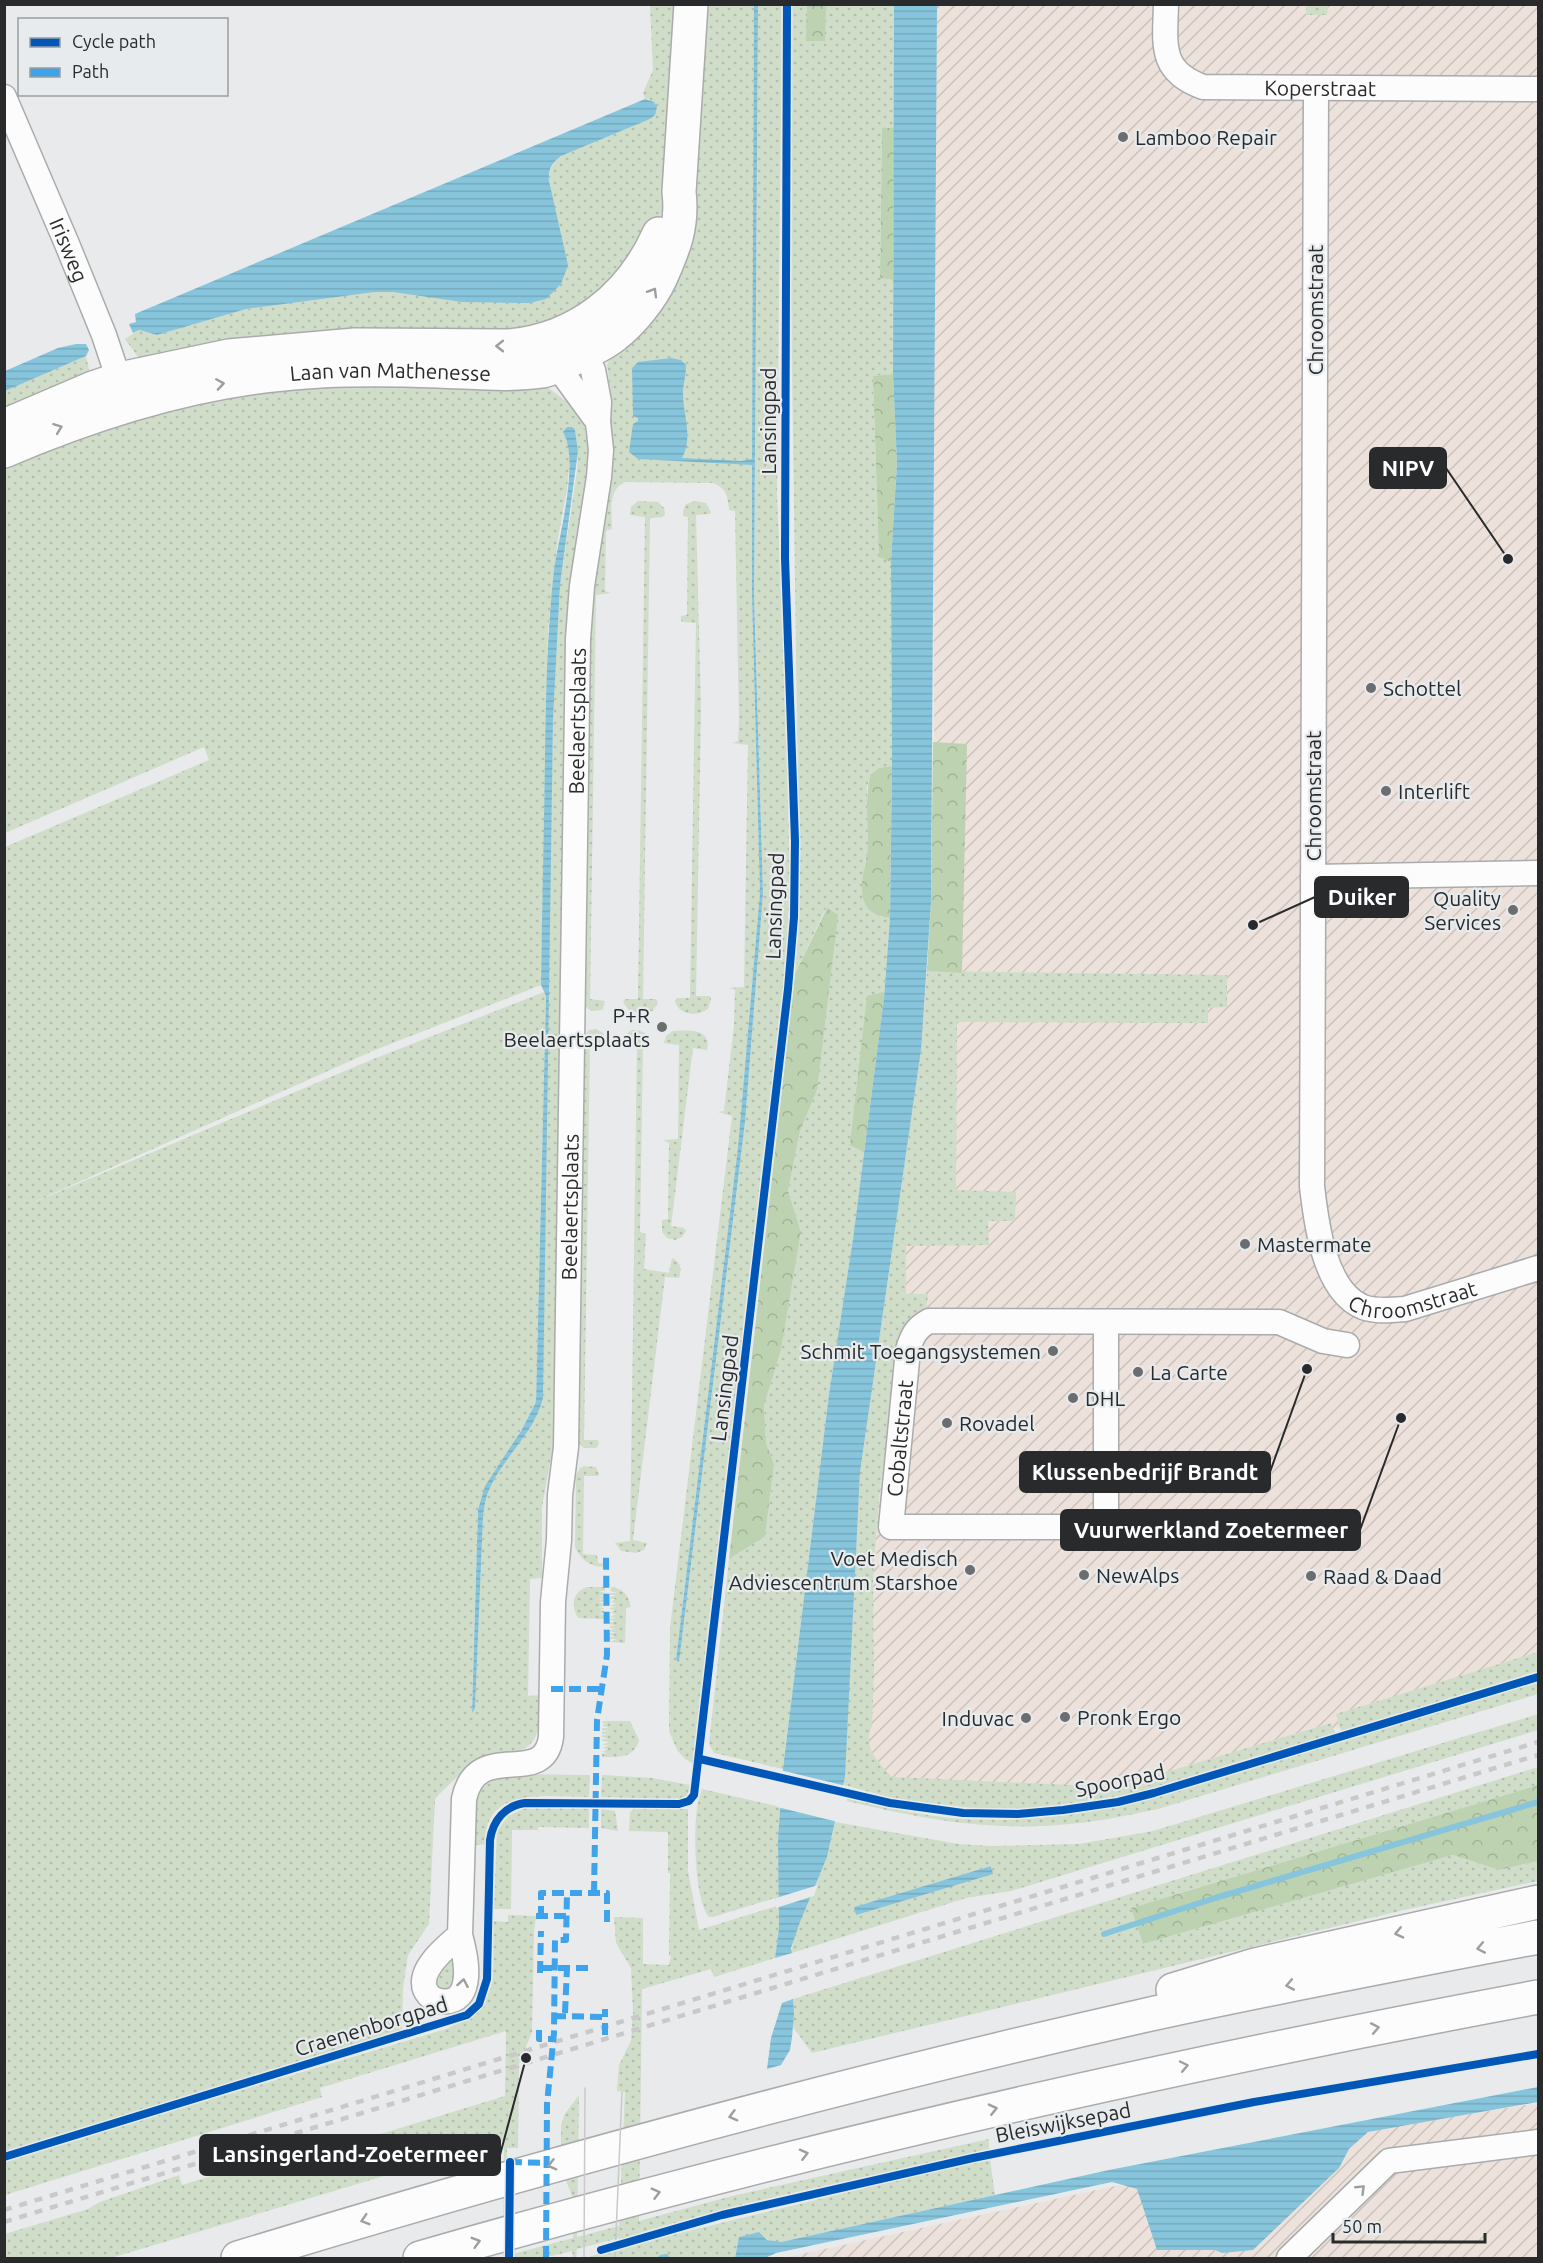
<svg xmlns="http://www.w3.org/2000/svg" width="1543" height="2263" font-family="Ubuntu,sans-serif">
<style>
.industrial{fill:url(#industrial-furrows)}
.grass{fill:url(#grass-dots);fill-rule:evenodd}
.forest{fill:url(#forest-crowns)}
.water{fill:url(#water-rules)}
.pier{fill:#e8eaec}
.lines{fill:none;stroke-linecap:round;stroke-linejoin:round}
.stream{stroke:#87c5dc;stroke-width:6}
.street-casing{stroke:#aaabac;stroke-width:27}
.secondary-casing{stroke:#aaabac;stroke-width:36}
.highway-casing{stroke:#aaabac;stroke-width:36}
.street{stroke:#fcfcfc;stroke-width:24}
.secondary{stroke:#fcfcfc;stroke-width:33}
.highway{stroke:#fcfcfc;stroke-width:33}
.tram{stroke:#c9c9c9;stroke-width:1.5}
.rail{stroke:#c9c9c9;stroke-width:4.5;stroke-dasharray:8 8;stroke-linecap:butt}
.quiet{stroke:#3ea3eb;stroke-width:6;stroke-dasharray:12 6;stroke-linecap:butt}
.cycleway-casing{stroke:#e7ebed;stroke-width:11}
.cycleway{stroke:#0057b8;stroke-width:8}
.oneway{stroke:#9d9e9e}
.poi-dot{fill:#6b6d6f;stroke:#e7ebed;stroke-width:2}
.labels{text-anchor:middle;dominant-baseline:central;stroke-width:4.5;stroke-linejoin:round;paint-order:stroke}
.street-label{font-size:21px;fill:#282a2b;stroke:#e7ebed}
.poi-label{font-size:21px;fill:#282a2b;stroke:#e7ebed;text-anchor:start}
.leader{fill:none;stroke:#282a2b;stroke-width:2}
.callout-dot{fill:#282a2b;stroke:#e7ebed;stroke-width:2}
.callout{fill:#282a2b;stroke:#282a2b;stroke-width:2}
.callout-label{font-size:22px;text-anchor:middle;font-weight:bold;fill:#fff}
</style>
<defs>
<pattern id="industrial-furrows" width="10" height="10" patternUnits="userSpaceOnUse" patternTransform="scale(1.5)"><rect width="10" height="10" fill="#ece2db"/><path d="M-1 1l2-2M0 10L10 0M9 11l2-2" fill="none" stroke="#cac2bc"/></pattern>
<pattern id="grass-dots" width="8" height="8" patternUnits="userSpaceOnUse" patternTransform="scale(1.5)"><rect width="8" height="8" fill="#d0ddc9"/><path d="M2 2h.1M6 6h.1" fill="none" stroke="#b3bead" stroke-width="1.8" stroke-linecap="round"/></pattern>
<pattern id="forest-crowns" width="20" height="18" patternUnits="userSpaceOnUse" patternTransform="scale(1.5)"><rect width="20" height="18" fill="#bdd2b0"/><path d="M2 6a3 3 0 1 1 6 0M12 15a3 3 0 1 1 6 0" fill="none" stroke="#a2b498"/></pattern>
<pattern id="water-rules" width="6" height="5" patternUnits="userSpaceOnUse" patternTransform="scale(1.5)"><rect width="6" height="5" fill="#87c5dc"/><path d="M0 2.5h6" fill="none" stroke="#75a9bd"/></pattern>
</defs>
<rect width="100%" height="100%" fill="#e8eaec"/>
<path class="industrial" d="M935,5H1538V1667L1290,1743L1108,1792L851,1781L878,1413L935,901L932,290Z
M1538,2103V2258H783L1374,2130Z"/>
<path class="grass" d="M650,5H681L665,199L657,230L642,257L559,329L141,361L125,339L139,330L157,335L246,309L375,292H393L552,197C548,180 546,168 561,156L650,119L655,115L649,99H645L643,93L653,70Z
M700,5H754L752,596L760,893L738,1147L676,1661H679L745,1122L763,893L754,596L758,5H782L777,495L786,698L790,890L786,967L694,1764L685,1759L677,1750L669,1731L670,1628L732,1116L718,1112L724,1111L734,1025L735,990L729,988L744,987L748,745L732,743L738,741L739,721L735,511L729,510C728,496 726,488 713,483L625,482C607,490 612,513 612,529L606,531L605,591L611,593L596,595L590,999L605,1001L603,1009C594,1013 588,1011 583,1003L588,628L610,462L612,401L607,365L612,352L665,285Z
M792,5H894V128H882L880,278L893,280V374L873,376L879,556L891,562L892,766L879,768L870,775L867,788L868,848L864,868L879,916L890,918L884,998L853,1239L829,1394L783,1769L714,1753L709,1744L729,1559L765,1535L774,1464L766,1443L764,1405L781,1350L801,1232L788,1191L800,1131L817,1090L826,908L795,974L799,861L791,299Z
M1306,5H1328L1327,15H1306Z
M86,356L90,374L5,420V391Z
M537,380L579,410L584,424L588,451V477L567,618L554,1440L542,1507V1578L530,1579L528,1696L541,1695C540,1715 543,1744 518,1751C509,1754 499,1752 490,1755C477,1758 444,1788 435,1799L429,1924L408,1955L403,1988L402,2031L5,2153V847L209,760L204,747L5,833V461L230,389ZM575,430L578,451L577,471L560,585L553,720L539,1410C526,1439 500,1463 489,1490C485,1499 484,1508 483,1518L475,1708L472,1712L478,1510L536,1402L546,995L544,992L371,1060L25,1206L375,1050L541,985L548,630L558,539L567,489L570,458L569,442Z
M638,501L658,502L664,508L665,514L663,517L650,518L643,999H656L658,1002L653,1011L630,1012L623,1002L625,999H638L645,517L630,515L631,507Z
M695,501L706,503L711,512L710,514L696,515L701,710L696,996H710L711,999L708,1009C697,1017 678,1015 675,1001L677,998H690L696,623L682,622L681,620V616L687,615L688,517L683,516V511L686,504Z
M927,971L1227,975V1007L1208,1008V1023L957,1022L956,1190L1016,1192L1015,1221H988L989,1245L906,1246V1294H928L926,1311C907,1315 906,1326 901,1343L879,1497L873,1578L874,1672L872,1726C862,1747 879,1763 892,1777L1116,1787L1331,1723L1335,1733L1133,1794L1031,1809L972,1808L896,1799L844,1785L860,1472L921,1050Z
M595,1029L603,1033L605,1042L604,1044H590L584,1440H598L599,1444L596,1448H584L578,1443L583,1038L589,1030Z
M632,1030H638L645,1033L649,1043L643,1044L640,1232L646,1234L644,1269L669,1273L672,1258C681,1262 682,1270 679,1278L665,1277L633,1540L647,1543L644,1550L636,1553L621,1551L615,1543L630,1541L637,1044L622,1042L625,1035Z
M673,1031C688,1030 712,1028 707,1050L693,1048L671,1226L684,1228L686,1231L682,1237L675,1240L667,1238L662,1232V1220L668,1219L669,1143L663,1140L678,1139L679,1045L664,1043L666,1036Z
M584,1466L596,1467L599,1474L598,1476H584L583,1554L597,1555L598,1563L604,1564L605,1567C590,1567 581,1560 575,1547L576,1475L580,1468Z
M587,1587H605V1591H598L605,1593L604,1595L598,1596L605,1597L604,1598L598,1599L604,1600V1602H598L604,1604V1606L598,1607L604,1608V1609L598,1610L604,1611V1613L598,1614L604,1615V1619L578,1618C571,1606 572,1592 587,1587Z
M611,1587C623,1588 629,1596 631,1607L626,1608L625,1643L610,1642L616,1639H610V1637L616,1636L610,1635V1633H616L610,1631V1630L616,1629L610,1628V1626H616L610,1624V1622H616L610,1620V1619L616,1618L610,1617L616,1614L610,1613L616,1610L610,1609V1608L616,1607L610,1606L616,1603L610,1602L616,1599H610V1597L616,1595H610V1593H617L610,1591Z
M1538,1652V1671L1341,1731L1336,1714Z
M1538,1682V1694L1158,1809C1125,1816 1091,1823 1057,1825C985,1831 917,1818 847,1801V1798C874,1804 901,1811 928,1815C1000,1826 1074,1817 1143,1801Z
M1538,1714V1730L1011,1891L966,1898L792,1953C790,1935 819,1880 826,1859C830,1847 832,1834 835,1822L958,1844L991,1846L1079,1844L1153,1831ZM991,1866L993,1868L856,1914L854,1907Z
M603,1721H630L639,1740C634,1759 618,1757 602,1757V1754L608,1753L602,1752L608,1749L602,1748L609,1745H602L609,1742L602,1741V1739H609L602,1737V1735H609L602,1734V1732L609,1731L602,1730V1728H609L603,1726V1724L609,1723H602Z
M1538,1767V1785L1131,1908L1143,1944L1453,1855L1499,1870L1538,1861V1881L1404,1910L812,2053L793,2027V1999Z
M503,1774L590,1775L589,1797C549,1797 484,1785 485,1844L476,1845L475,1797L486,1780Z
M602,1775L652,1778L690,1785L687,1796L682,1799L601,1797Z
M702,1789L780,1807L779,1928L775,1958L714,1977L711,1969L642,1989L639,2221L732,2196L989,2139V2149L744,2204L639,2233V2243L939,2170L990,2160L995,2195L781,2242H771L763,2237H739L735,2258H584L619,2249V2238L577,2249L576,2258H573L572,2251L543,2258H498L503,2257L504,2140L111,2258H5V2234L88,2209L100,2202L179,2175L182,2185L335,2138L338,2147L505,2096L506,2031L320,2088L322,2097L5,2195V2161L446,2029C504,2005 492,1975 493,1921L508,1922V1915L536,1916L534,1932L532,2032L519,2064L518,2148H507L505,2256L573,2238V2198L561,2168V2126L564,2115L579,2095L577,2237L619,2226L625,2092L617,2091L619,2065L631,2041L633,2013L631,1968L616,1943L614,1917L643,1918V1964L669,1965L671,1956H669L670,1873H668V1832L629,1831L630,1812L634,1809H688V1871L699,1930L777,1906L775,1898L713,1917H709C694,1899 693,1825 698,1802C699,1797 701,1794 702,1789Z
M525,1808H589V1828L538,1827V1830H512L511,1909H494L497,1831L508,1816Z
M601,1809L615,1811L618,1831L601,1828Z
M449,1955H456L455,1988L440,1993L432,1980Z"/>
<path class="forest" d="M807,5H826L825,41H806Z
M882,128H894L893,280L880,278Z
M893,374L897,463L891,562L879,557L873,376Z
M933,742L967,744L962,973L927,971L931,902Z
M892,766L890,918C878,916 868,913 864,901C858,883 867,864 868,845C868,822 865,798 870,775L879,768Z
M827,908L838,915L817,1090L800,1131L788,1191L801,1232L781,1350L764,1405L766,1443L774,1464L765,1536L729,1559L795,974Z
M884,992V998L864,1152L850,1145L867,996Z
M1538,1785V1861L1499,1870L1453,1855L1143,1944L1131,1908Z"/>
<path class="water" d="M754,5H758L754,596L763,893L745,1122L679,1662L676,1660L738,1147L760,893L752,596V465L638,459L629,452L633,424L638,421V418L633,416L632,368L638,362L671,358L681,360L686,365C686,374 684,381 683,390C682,413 694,437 682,458L741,461L752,459Z
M894,5H937L931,902L921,1050L860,1472L845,1777L827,1857L800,1922L791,1948L792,1953L775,1958L779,1928L778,1839L783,1769L829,1394L853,1239L884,998L890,918L892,766L891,562L897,463L893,374Z
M645,99L654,102L657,107L655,115L650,119L561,156C552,163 548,169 549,181L568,265L561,284L546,299L530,303L462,302L393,292H375L246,309L157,335L139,330L133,333L129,324L136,322L135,314Z
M76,344H86L89,350L86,356L5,391V371L58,348Z
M567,427H572L575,430L578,451L560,585L553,720L543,1398C534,1434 503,1457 489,1490C485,1499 484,1509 483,1518L475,1708L472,1713L478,1510L485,1486L521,1431L536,1402L546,996L541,985C542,909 544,833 545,757C546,694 547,632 554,570C559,535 580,461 563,432Z
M991,1866L993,1874L856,1915L854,1907Z
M793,1999L794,2014L792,2037L790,2050L781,2065L767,2069L771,2038L782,2003Z
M1538,2087V2102L1368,2132L1349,2149L1339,2168L1253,2250L1222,2253L1215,2250H1157L1137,2189L1112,2182L776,2253L765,2258H735L739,2237L759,2232L767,2240L781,2242L1109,2170Z"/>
<path class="pier" d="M780,1770L846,1786L838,1822L777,1807Z
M818,1885L814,1896L776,1908V1898Z"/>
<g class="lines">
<path class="stream" d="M1104,1934L1215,1898L1538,1802
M661,2258L666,2257"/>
<defs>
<g id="street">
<path id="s1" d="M1166,4C1165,45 1159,71 1203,87L1538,89"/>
<path id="s2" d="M1316,88L1312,1186C1316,1222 1324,1291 1363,1307C1376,1312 1392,1310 1405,1309L1538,1268"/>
<path id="s3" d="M4,97L67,244L104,335L124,395"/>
<path d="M557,350L558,367L598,422"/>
<path d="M1313,877L1538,873"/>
<path d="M1106,1526V1322"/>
<path id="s4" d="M1346,1527H891L908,1350C912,1336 916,1328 929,1321L1279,1322L1323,1341L1347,1345"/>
<path id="s5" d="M460,1935C448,1945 424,1965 424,1982C423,2003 455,2009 463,1990C470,1974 464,1950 460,1935L464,1799C477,1737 544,1790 551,1737L553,1602L559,1540L560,1495L566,1447L578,639L582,586L599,477L601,450L598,422L599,402L593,370L583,353L569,344"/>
<path d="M1289,2258L1389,2161L1538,2142"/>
</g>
<g id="secondary">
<path d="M4,426L93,388L120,379L229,356L355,345L509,346C577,340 631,297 659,234"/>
<path id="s6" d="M4,451C93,413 187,383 283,374C334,368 387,369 438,371C472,372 508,376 542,371C557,368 603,345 615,335C632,322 651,298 660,279C674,248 683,226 679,192L691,4"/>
</g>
<path id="highway" d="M1173,1990L1255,1965L1538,1902
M238,2258C536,2167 837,2085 1142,2016C1273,1987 1406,1962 1538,1937
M420,2258C788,2152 1161,2067 1538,1997"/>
</defs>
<use href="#street" class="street-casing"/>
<use href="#secondary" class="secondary-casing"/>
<use href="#highway" class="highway-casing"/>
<use href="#street" class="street"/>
<use href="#secondary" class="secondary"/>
<use href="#highway" class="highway"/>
<path class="tram" d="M584,2258L585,2088
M615,2258L622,2092"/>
<path class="rail" d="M4,2210L1538,1742
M4,2222L1538,1755"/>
<path class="quiet" d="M551,1689H602
M594,1893L597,1720L607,1655L606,1557
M536,1916H566
M541,1918V1893H607V1926
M540,1968H590
M540,1973L541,1931
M565,2013L567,1968
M554,2016L605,2017
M539,2030V2039H553
M605,2035V2009
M510,2162L547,2163
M546,2258L547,2104L554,2033L555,1940H566L567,1893"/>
<defs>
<path id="cycleway" d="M700,1759L890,1803L963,1813L1018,1814L1063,1810L1118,1802L1154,1793L1538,1677
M4,2157L467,2015L479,2004L487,1979L490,1840C493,1820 505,1806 525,1803L679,1804L689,1801L694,1795L788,989L794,917L795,841L785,558L787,4
M601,2250L722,2215L973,2158L1254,2102L1538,2054
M509,2258L510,2162"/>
</defs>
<use href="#cycleway" class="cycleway-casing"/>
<use href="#cycleway" class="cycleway"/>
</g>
<defs><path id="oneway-chevron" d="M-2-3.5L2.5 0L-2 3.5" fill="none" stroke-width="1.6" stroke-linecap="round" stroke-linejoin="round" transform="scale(1.5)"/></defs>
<g class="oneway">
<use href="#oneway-chevron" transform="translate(653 292) rotate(-59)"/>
<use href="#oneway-chevron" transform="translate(500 346) rotate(-180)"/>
<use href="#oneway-chevron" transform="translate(220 384) rotate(-9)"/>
<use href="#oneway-chevron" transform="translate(58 428) rotate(-21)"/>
<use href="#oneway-chevron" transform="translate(1399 1933) rotate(167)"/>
<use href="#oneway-chevron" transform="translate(1481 1948) rotate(169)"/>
<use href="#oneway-chevron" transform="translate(463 1983) rotate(-80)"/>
<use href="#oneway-chevron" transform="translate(1290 1985) rotate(169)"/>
<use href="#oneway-chevron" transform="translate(1375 2028) rotate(-11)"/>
<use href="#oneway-chevron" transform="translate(1184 2066) rotate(-12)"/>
<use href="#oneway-chevron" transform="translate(993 2109) rotate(-13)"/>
<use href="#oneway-chevron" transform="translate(733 2116) rotate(165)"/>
<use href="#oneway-chevron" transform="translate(804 2154) rotate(-14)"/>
<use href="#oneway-chevron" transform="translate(552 2165) rotate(165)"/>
<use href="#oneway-chevron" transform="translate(1361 2189) rotate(-44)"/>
<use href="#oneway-chevron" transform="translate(656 2193) rotate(-15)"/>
<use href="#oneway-chevron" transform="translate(365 2220) rotate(163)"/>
<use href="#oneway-chevron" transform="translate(476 2242) rotate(-16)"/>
</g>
<g class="poi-dot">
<circle cx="1123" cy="137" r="6"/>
<circle cx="1371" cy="688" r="6"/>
<circle cx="1386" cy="791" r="6"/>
<circle cx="1513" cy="910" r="6"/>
<circle cx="662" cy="1027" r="6"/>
<circle cx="1245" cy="1244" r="6"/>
<circle cx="1053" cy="1351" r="6"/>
<circle cx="1138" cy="1372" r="6"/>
<circle cx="1073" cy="1398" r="6"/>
<circle cx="947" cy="1423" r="6"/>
<circle cx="970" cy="1570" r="6"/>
<circle cx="1084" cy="1575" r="6"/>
<circle cx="1311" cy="1576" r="6"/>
<circle cx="1065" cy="1717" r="6"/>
<circle cx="1026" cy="1718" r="6"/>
</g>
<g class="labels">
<g class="street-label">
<text stroke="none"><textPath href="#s1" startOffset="218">Koperstraat</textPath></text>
<text stroke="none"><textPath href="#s3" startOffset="166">Irisweg</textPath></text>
<text transform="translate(1315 310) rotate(-90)">Chroomstraat</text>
<text stroke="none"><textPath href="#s6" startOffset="398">Laan van Mathenesse</textPath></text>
<text transform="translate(768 421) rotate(-90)">Lansingpad</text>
<text stroke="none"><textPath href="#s5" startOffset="1443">Beelaertsplaats</textPath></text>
<text transform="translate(1313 796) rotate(-90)">Chroomstraat</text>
<text transform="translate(774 906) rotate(-88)">Lansingpad</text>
<text stroke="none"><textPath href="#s5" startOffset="957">Beelaertsplaats</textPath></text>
<text stroke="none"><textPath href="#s2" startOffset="1286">Chroomstraat</textPath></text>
<text transform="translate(724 1388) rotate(-83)">Lansingpad</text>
<text stroke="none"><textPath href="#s4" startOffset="544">Cobaltstraat</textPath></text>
<text transform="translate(1120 1780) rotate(-12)">Spoorpad</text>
<text transform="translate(371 2026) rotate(-17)">Craenenborgpad</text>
<text transform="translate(1063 2122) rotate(-11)">Bleiswijksepad</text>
</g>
<g class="poi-label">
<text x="1135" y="137">Lamboo Repair</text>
<text x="1383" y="688">Schottel</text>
<text x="1398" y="791">Interlift</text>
<text x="1501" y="898" text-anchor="end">Quality<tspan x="1501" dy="24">Services</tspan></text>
<text x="650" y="1015" text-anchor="end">P+R<tspan x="650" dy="24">Beelaertsplaats</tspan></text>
<text x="1257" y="1244">Mastermate</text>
<text x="1041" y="1351" text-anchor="end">Schmit Toegangsystemen</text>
<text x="1150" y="1372">La Carte</text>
<text x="1085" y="1398">DHL</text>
<text x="959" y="1423">Rovadel</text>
<text x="958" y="1558" text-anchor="end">Voet Medisch<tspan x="958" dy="24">Adviescentrum Starshoe</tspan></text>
<text x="1096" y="1575">NewAlps</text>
<text x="1323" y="1576">Raad &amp; Daad</text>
<text x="1077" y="1717">Pronk Ergo</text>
<text x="1014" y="1718" text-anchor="end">Induvac</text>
</g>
</g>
<path class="leader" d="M1508 559L1446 468M1253 925L1315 897M1307 1369L1270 1472M1401 1418L1360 1530M526 2058L500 2155"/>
<g class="callout-dot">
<circle cx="1508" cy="559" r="6"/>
<circle cx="1253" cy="925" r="6"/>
<circle cx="1307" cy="1369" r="6"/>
<circle cx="1401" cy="1418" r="6"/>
<circle cx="526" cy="2058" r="6"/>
</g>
<g class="callout">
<rect x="1370" y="448" width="76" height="40" rx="6"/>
<rect x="1315" y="877" width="93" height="40" rx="6"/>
<rect x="1020" y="1452" width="250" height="40" rx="6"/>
<rect x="1061" y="1510" width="299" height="40" rx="6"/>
<rect x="200" y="2135" width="300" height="40" rx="6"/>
</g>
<g class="callout-label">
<text x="1408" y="476">NIPV</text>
<text x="1362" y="905">Duiker</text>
<text x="1145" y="1480">Klussenbedrijf Brandt</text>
<text x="1211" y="1538">Vuurwerkland Zoetermeer</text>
<text x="350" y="2162">Lansingerland-Zoetermeer</text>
</g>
<rect width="1543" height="2263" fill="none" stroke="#282a2b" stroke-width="12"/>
<rect x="18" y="18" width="210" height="78" fill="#e7ebed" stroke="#9b9e9f" stroke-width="1.5"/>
<rect x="30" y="38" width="30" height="9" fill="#0057b8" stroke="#9b9e9f" stroke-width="1.5"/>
<text x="72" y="48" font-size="18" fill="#282a2b">Cycle path</text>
<rect x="30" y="68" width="30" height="9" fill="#3ea3eb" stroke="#9b9e9f" stroke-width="1.5"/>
<text x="72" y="78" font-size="18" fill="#282a2b">Path</text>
<path d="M1333 2233v9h152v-9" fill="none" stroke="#282a2b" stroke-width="3"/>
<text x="1342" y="2233" font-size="18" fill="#282a2b" stroke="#e7ebed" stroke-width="4.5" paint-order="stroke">50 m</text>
</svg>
